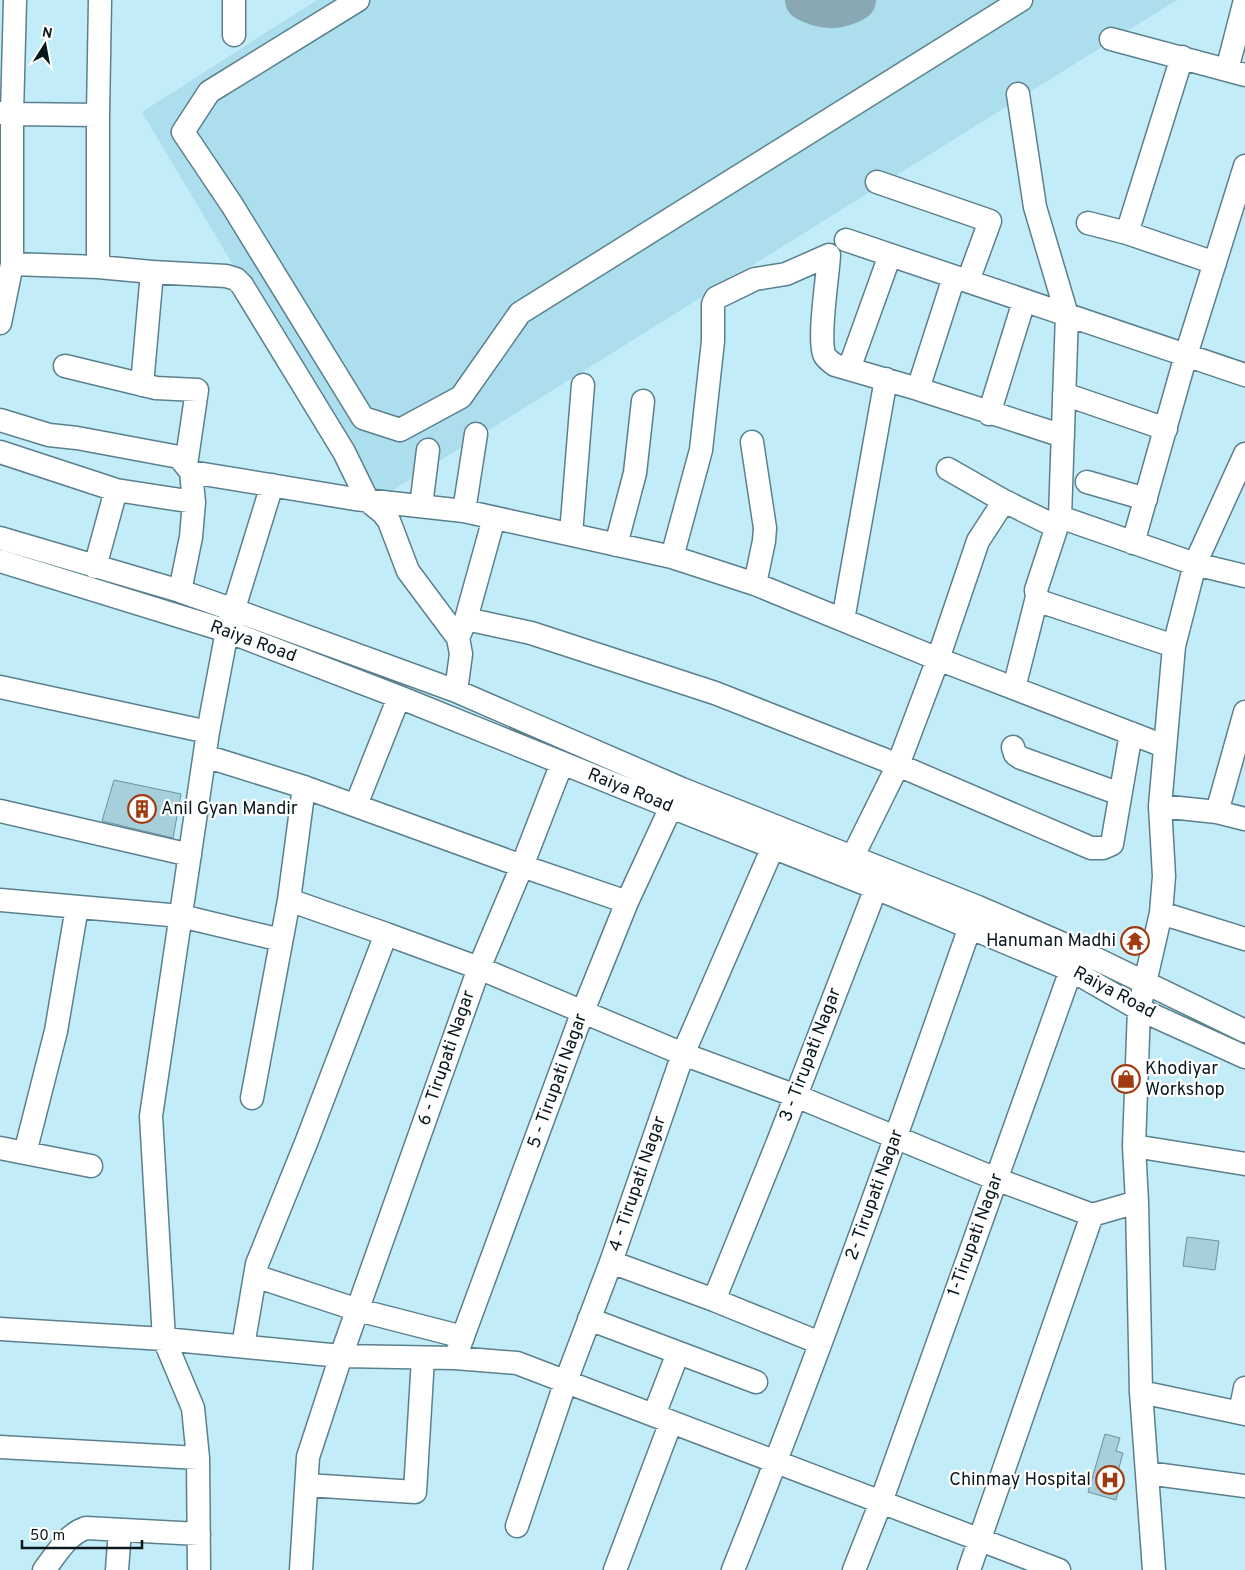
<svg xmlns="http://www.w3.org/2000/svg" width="1245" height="1570" font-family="Overpass,sans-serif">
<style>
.built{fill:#addeed}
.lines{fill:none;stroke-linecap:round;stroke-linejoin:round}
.taxiway{stroke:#88a9b4;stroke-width:42}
.building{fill:#a6cfdc;stroke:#6b919e}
.minor-casing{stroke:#5a808d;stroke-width:25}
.minor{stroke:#fff;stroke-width:22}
.labels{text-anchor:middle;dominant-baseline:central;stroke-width:4.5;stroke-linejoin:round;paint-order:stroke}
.street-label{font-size:18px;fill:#09181d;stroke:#fff}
.poi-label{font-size:18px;fill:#09181d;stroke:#fff;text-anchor:start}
</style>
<rect width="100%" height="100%" fill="#c3ecf9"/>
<path class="built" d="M317,0H1177L374,502L142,112Z"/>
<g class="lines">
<path class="taxiway" d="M806,0C822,9 839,10 855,0"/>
</g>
<path class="building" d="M114,780L181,794L173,838L102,821Z
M1187,1237L1219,1241L1215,1270L1183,1266Z
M1105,1434L1120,1438L1116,1451L1123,1453L1117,1475L1122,1476L1116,1500L1088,1492Z"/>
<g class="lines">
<defs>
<path id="minor" d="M15,0L12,114L98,115
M358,0L209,92L183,132L232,205L363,418L400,430L461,397L520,313L1021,0
M234,35V0
M1111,39L1245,75
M1182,57L1127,233L1215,263
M1227,70L1245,0
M1018,94L1035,207L1067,315L1060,517L1195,564L1245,576
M0,113L12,114V264L0,323
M877,182L990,221L968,281
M1088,223L1127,233
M846,240L1245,375
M12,264L98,267V115L100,0
M98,267L152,272L142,385
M152,272L226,276L236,279L242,285L344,452L368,501L383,513L389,521L408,571L458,638L461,654L456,691
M65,366L156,388L197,390L186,465
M849,369L890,255
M918,389L1063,436
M1064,394L1166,429
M989,414L1024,301
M0,420L49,435L77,438L179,457L191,472L194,502L191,537L180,591
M752,442L765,528L764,541L755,584
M0,452L116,490L194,502
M948,469L1004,501
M191,472L355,499L464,511L672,557L755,584L938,659L1164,746
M1087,482L1146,499
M421,506L428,450
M464,511L476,434
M1060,517L1036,590L1037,597L1042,602L1174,646
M571,534L583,385
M0,538L180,591L234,610L456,691L682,789L978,907L1084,953L1245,1031
M1133,543L1186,355L1245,166
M616,545L635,473L643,401
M672,557L701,450L713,341V304L716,298L755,279L786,274L829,255C828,276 818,335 824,354C826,359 831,362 835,365L918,389L954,277
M0,561L227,631L399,697L671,807L876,888L1071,970L1139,1009L1245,1057
M95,567L116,490
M466,619L494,518
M843,620L886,379
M458,638L466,619L531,633L715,693L898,765L1091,848H1103L1112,844L1131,733
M0,687L208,732
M1014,688L1037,597
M1013,747L1015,754L1021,758L1120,794
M205,756L304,787L522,866L627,902
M304,787L289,900L386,934
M356,805L399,697
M1160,806L1217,812L1245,712
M0,811L190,855
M1217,812L1245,819
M846,870L898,765L938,659L978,541L1004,501L1057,527
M0,900L181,916L281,940
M1161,913L1245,939
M252,1098L289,900
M1134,1146L1245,1164
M0,1148L91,1166
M25,1153L56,1031L77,907
M611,1262L714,1300L820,1343
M255,1276L358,1310L463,1337
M714,1300L778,1142L876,888
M589,1319L756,1382
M0,1329L164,1339L341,1356L455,1358L517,1363L1059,1570
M243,1346L257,1264L306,1143L386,934L479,968L683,1054L796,1096L996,1179L1092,1215L1137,1202
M455,1358L583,1011L627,902L671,807
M1141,1392L1245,1414
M1240,1412L1245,1388
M654,1415L678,1353
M0,1447L198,1458
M1147,1473L1245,1486
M307,1485L415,1492L423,1358
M517,1526L566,1381L611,1262L683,1054L773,847
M44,1570C56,1555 67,1534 86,1528L199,1534
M117,1570L120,1530
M199,1570L198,1458L193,1408L164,1339L151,1116L208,732L227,631L272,485
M301,1570L308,1457L341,1356L479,968L522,866L562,763
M615,1570L671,1422
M733,1570C818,1358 894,1143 970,927
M854,1570L881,1502L1071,970
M969,1570L1092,1215
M1154,1570L1141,1392L1137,1202L1134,1146L1139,1009L1161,913L1164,876L1160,806L1174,646L1195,564L1245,454"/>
</defs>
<use href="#minor" class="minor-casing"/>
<use href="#minor" class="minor"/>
</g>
<defs>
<symbol id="building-ring" viewBox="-11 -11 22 22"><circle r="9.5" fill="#fff" stroke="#a03a10" stroke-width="1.5"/><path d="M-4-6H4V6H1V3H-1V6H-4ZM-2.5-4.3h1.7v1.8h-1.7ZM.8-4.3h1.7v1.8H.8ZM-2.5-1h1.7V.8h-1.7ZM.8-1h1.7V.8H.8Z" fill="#a03a10"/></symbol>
<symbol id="temple-ring" viewBox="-11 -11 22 22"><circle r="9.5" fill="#fff" stroke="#a03a10" stroke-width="1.5"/><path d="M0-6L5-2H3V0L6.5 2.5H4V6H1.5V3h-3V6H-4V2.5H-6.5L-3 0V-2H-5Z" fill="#a03a10"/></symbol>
<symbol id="shop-ring" viewBox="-11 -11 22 22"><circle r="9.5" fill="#fff" stroke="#a03a10" stroke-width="1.5"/><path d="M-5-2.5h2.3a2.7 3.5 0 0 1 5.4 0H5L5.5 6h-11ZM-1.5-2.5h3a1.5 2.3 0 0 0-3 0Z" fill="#a03a10"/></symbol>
<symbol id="hospital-ring" viewBox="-11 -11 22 22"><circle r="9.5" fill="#fff" stroke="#a03a10" stroke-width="1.5"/><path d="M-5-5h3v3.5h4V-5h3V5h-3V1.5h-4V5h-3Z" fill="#a03a10"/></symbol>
</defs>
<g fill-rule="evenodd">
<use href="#building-ring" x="126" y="793" width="32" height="32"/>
<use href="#temple-ring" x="1119" y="925" width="32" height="32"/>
<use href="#shop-ring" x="1110" y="1063" width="32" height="32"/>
<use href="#hospital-ring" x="1094" y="1464" width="32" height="32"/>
</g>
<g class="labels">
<g class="street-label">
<text transform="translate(253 642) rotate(20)">Raiya Road</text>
<text transform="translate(630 791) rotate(22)">Raiya Road</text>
<text transform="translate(1114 993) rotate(28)">Raiya Road</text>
<text transform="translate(811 1055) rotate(-69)">3 - Tirupati Nagar</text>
<text transform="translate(447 1058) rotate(-71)">6 - Tirupati Nagar</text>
<text transform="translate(558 1081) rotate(-70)">5 - Tirupati Nagar</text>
<text transform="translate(638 1184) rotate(-71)">4 - Tirupati Nagar</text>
<text transform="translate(875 1195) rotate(-70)">2- Tirupati Nagar</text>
<text transform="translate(976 1235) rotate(-70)">1-Tirupati Nagar</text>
</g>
<g class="poi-label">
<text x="161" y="809">Anil Gyan Mandir</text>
<text x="1116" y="941" text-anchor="end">Hanuman Madhi</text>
<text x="1145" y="1069">Khodiyar<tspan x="1145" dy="21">Workshop</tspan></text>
<text x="1091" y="1480" text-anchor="end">Chinmay Hospital</text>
</g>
</g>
<g transform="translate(45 45) rotate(11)" stroke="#ffffff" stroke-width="4" paint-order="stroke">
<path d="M0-4L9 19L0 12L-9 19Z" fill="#09181d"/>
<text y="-8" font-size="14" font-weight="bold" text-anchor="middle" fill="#09181d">N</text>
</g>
<path d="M22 1540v8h120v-8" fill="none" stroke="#09181d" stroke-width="2.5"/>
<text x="30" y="1540" font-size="15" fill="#09181d" stroke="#ffffff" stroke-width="4" paint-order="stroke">50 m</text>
</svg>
